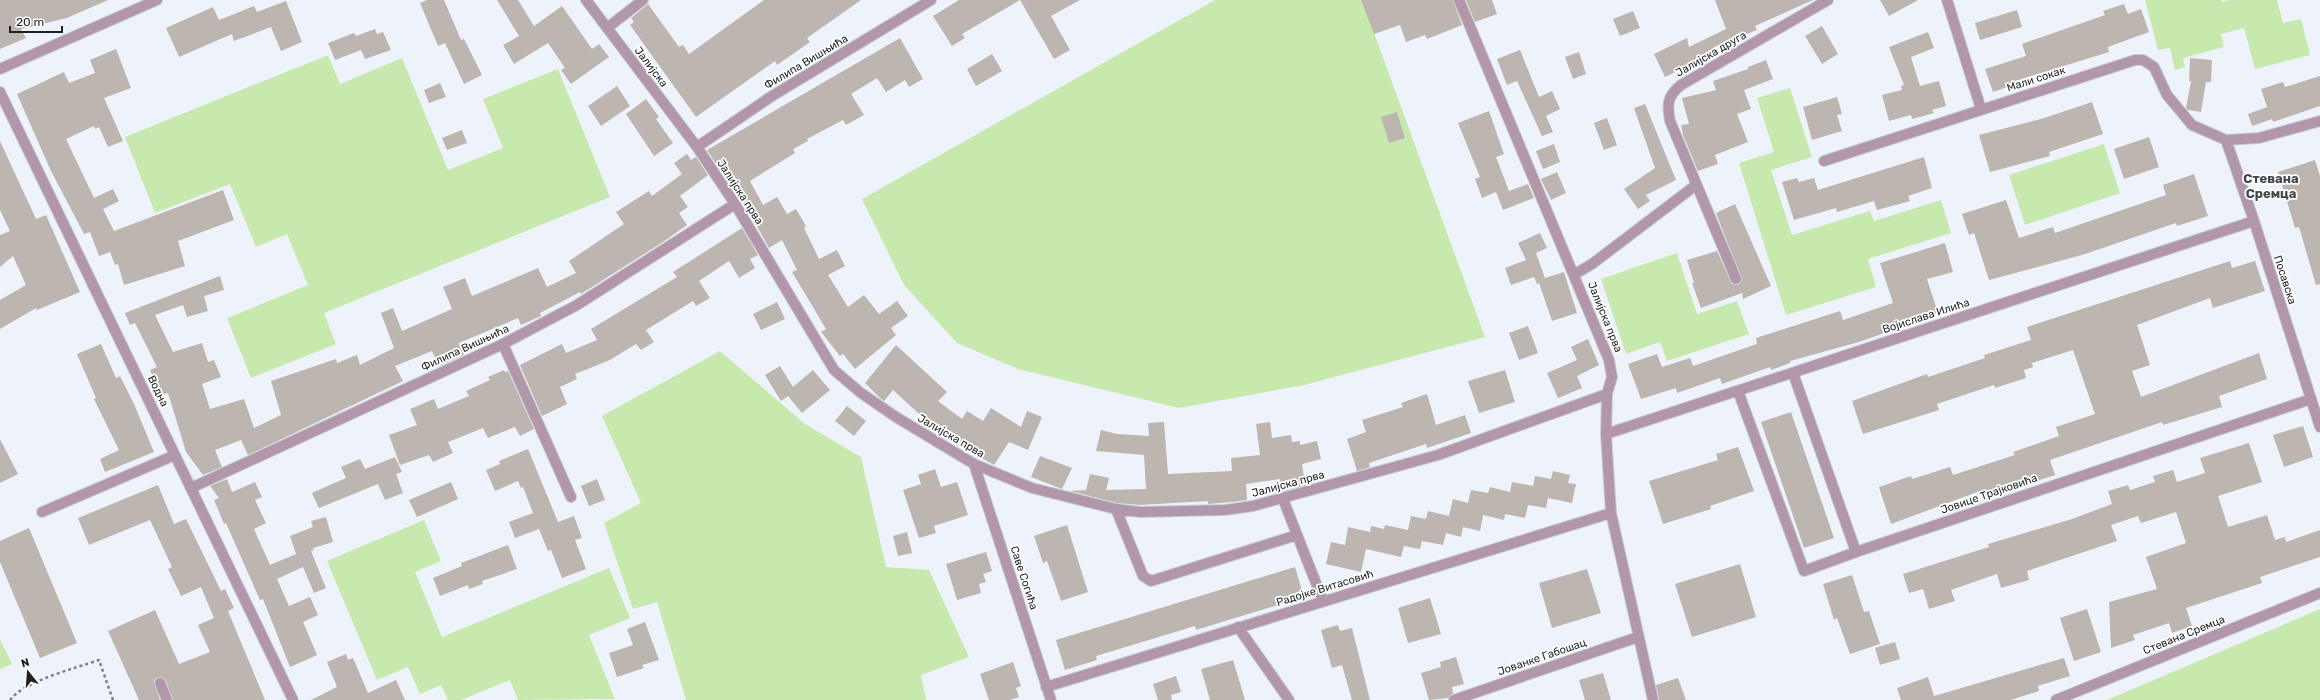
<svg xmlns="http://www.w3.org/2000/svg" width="2320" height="700" font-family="Rubik,sans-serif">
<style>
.green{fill:#c7e9ad}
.building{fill:#bdb5b0}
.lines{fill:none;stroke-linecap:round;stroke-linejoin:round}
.minor-casing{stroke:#c9cdd4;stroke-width:12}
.path{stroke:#7c7f85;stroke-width:2.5;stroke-dasharray:3 3;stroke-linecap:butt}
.minor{stroke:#b297ab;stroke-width:10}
.labels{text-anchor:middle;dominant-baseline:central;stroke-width:3.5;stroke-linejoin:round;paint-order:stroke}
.street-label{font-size:11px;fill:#1e2023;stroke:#fff}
.quarter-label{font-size:13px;font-weight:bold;fill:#44474d;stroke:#fff}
</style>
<rect width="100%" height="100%" fill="#eef3fb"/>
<path class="green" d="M1215,0H1362L1485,337L1304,385L1179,408L1018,369L957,343L904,285L862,199Z
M2145,0H2221L2222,2L2230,0H2277L2283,23L2301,19L2310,55L2255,69L2244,28L2221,34L2224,47L2183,58L2185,67L2175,70L2170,48L2158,50Z
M328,55L340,84L402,58L448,170L503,148L483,99L558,69L610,197L324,313L336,344L251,378L227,318L308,285L287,234L256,247L230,184L155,213L125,137Z
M1790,88L1812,157L1771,170L1792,235L1870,211L1874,221L1941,200L1951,233L1868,259L1876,287L1786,315L1739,163L1774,152L1757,98Z
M2104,144L2120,193L2025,225L2009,175Z
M1677,253L1697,314L1737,301L1749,334L1667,361L1660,342L1626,354L1601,279Z
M720,351L805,424L861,457L886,567L929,570L969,657L921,675L926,700H686L657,602L633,609L604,523L641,503L602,416Z
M424,520L441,561L415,572L442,637L609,568L630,618L589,635L615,699L518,700L510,680L461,700H448L441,685L420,694L408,667L377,680L327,561Z
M2320,609V700H2107Z
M0,639L12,664L0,669Z"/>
<path class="building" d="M0,0H108L67,18L21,29L26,38L0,49Z
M427,0H444L461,40L464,39L482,75L464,84L445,43L438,46L420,3Z
M497,0H518L534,26L562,6L592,49L599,44L609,57L571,84L561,70L565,68L548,43L514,64L503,45L519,36Z
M764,0H861L807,38L810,42L777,65L775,61L696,117L630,25L634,22L631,18L648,4L679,47L683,45L689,54Z
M959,0H1020L962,34L965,38L952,46L933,16Z
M1020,0H1080L1051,16L1070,50L1054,59Z
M1361,0H1453L1462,25L1427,39L1425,35L1406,42L1400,25L1374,34Z
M1466,0H1492L1497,14L1475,22Z
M1715,0H1813L1755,26L1757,30L1714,47L1717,52L1665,77L1654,54L1687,38L1689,47L1726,29Z
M1880,0H1918L1889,16Z
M286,1L302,42L281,51L271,27L234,41L232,34L179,57L166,28L213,7L219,20L254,6L257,12Z
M2124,4L2128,14L2141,9L2149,32L2108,47L2109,52L2015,81L2016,84L1993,92L1985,69L2026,56L2022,44L2105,15L2103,11Z
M2017,10L2022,27L1980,40L1975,23Z
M1633,11L1640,28L1620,36L1613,19Z
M1822,26L1838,54L1822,64L1805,36Z
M375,29L377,34L383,32L391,50L365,59L361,50L335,60L328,43L354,33L356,36Z
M1928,32L1934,48L1911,57L1920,86L1939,81L1946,106L1932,110L1934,113L1912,119L1911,115L1889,121L1882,95L1902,90L1901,86L1904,85L1889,47Z
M900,38L923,79L909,87L905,80L886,92L877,78L851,94L864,115L846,125L843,120L807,139L808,141L793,149L795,153L750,181L763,205L777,197L787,214L796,209L806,226L804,228L819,259L837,250L845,266L828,275L848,307L864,295L879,314L897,301L908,316L891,328L896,335L855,369L843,354L840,356L821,332L826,329L792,272L797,270L782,240L769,248L733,184L730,185L707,150Z
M116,49L131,88L104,98L123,141L108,147L99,127L95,129L94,126L66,139L94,198L113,189L119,201L103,209L114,231L223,190L234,220L178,241L185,266L124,285L118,264L115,265L110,252L99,256L90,232L84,234L51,171L17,94L64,72L69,83L95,73L90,60Z
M1520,50L1539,97L1552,91L1560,109L1546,116L1553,132L1542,136L1517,81L1507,85L1497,59Z
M1579,52L1586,74L1573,79L1565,57Z
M992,54L1002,71L976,86L967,69Z
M2190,58L2212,60L2211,82H2206L2201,112L2188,110L2186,108L2191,81H2189Z
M1766,60L1773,79L1744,90L1751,109L1737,114L1748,142L1715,155L1718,164L1698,171L1683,135L1681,125L1689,124L1682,98L1716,90L1713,81L1748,69V67Z
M2320,76V106L2273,122L2272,119L2252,126L2248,114L2267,107L2261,89L2283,82L2285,87Z
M440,83L446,97L429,103L424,90Z
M617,86L630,106L601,126L588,106Z
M1837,97L1842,114L1837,115L1842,131L1812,140L1803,107Z
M646,99L659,117L656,119L673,143L654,156L626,114Z
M2092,102L2103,134L2049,152L2050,156L1990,172L1979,135L2041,119Z
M1645,104L1676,180L1646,195L1650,201L1638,209L1624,189L1655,168L1634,108Z
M1489,111L1504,154L1496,157L1509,191L1528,184L1534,198L1503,210L1496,192L1482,198L1475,179L1480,177L1458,123Z
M1397,112L1405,138L1389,143L1381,117Z
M1607,118L1617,145L1604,150L1594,123Z
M462,130L467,143L447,150L442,138Z
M2149,137L2159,167L2124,179L2114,149Z
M0,141L36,219L46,215L80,292L37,310L36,308L0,329V300L26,285L13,256L0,267V235L10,231L0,210Z
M1554,144L1560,162L1543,169L1536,151Z
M687,154L691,160L696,157L708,175L680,196L688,207L679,213L687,225L663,242L581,294L580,292L540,313L541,316L521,325L518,318L459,343L464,355L439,366L432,351L395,366L403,381L248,455L241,440L215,450L222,467L203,475L186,452L168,393L161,395L150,370L157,367L135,323L130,325L125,313L220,276L224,290L204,296L208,311L187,317L183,305L155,315L173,352L202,343L208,362L214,360L221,377L202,384L210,409L244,399L254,428L281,415L271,381L336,359L337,363L357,355L360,365L394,348L381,313L393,308L402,331L452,309L443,287L465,278L472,296L538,268L547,287L576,273L569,261L624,224L616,212L649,191L652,196L682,174L674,163Z
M1924,157L1932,188L1908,196L1910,201L1877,210L1874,201L1837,212L1836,208L1794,220L1782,182L1797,178L1799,182L1814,178L1818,190Z
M2315,160L2320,176V284L2316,285L2299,227L2295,228L2278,172Z
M1557,172L1566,193L1551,200L1541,179Z
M2194,174L2208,216L2177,226L2176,223L2082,255L1989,280L1974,233L1969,235L1962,214L2006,200L2019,238L2053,227L2055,233L2166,195L2163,185Z
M1735,204L1771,286L1743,299L1742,293L1701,308L1692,283H1694L1687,260L1717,251L1732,284L1738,285L1742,280L1716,213Z
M742,228L758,255L750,259L755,268L739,278L729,261L699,281L710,298L696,306L693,301L646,330L654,342L641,350L636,344L610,360L575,374L577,379L560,387L567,404L542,416L520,365L562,344L566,353L597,340L591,329L677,277L673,272Z
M1540,233L1547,248L1536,253L1545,278L1564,272L1577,313L1552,321L1539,283L1537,284L1534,277L1511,285L1505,268L1526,260L1518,243Z
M1945,243L1953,272L1927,279L1938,313L1892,328L1893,330L1859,342L1790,361V363L1771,370L1770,367L1722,384L1720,378L1677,393L1676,388L1641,399L1628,364L1657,354L1662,367L1690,358L1693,366L1757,344L1756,338L1840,311L1843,320L1893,303L1880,263Z
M2230,261L2232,268L2255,261L2265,291L2213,308L2210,298L2137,325L2150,365L2132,371L2141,397L2259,353L2267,379L2219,396L2222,407L2163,425L2162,422L2050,460L2055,475L2024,485L2023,481L1981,495L1980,491L1891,524L1879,487L1911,476L1912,479L1950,467L1953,475L2015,455L2013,452L2059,436L2056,427L2095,414L2073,350L2032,363L2033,367L2024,370L2026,378L1995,388L1994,385L1937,404L1939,410L1863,434L1852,401L1927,374L1928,377L1985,358L1984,355L2031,340L2027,327Z
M777,302L785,319L761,330L753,314Z
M1528,326L1538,353L1519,360L1509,333Z
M1588,339L1599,365L1577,376L1582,388L1558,398L1547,373L1577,360L1571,347Z
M101,344L116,378L120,376L134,404L154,452L105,472L100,459L119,450L94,399L96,398L77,354Z
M896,345L947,392L938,401L962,419L967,411L983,421L991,408L1021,427L1027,411L1042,417L1028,450L1009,442L994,465L965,449L967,446L944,431L941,434L893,390L884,401L881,399L865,383Z
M780,366L793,387L813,370L830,390L802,413L788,396L781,401L765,375Z
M504,370L505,372L508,371L534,429L520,436L515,427L488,438L483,428L448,442L453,453L433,462L429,455L400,465L389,435L417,425L410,409L434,399L438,409L469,396L466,391L490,380L488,377Z
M1505,370L1515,402L1479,413L1468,381Z
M1427,394L1436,425L1465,415L1471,433L1427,448L1426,444L1369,463L1370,467L1357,471L1347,439L1366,432L1362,420L1403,407L1401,403Z
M847,406L866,421L854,436L835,421Z
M1791,412L1834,538L1804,548L1761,422Z
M1164,422L1168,474L1232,471L1231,458L1260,455L1256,424L1270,422L1272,438L1291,435L1292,442L1300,441V445L1317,441L1321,459L1302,464L1305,485L1282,491L1280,479L1246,484L1247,500L1232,502L1208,504V501L1140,505L1117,503L1070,491L1086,490L1090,474L1109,478L1106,490L1146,489L1144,455L1096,451L1101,430L1117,434L1149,436L1148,423Z
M2303,426L2313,457L2284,467L2273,435Z
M0,439L18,474L0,483Z
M2249,443L2262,482L2218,496L2228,527L2267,515L2275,540L2285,537L2286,542L2320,530V557L2260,577L2262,583L2186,608L2192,626L2172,633L2169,623L2133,635L2135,640L2111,648L2109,602L2157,589L2146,557L2186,543L2176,512L2141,523L2138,516L2111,525L2117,541L2027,571L2029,580L2001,588L1997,574L1951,590L1955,601L1929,609L1923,589L1909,593L1903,574L1989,547L1988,544L2072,519L2112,504L2108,491L2128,485L2130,490L2155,482L2153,476L2173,470L2177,482L2205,473L2200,458Z
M1738,447L1754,491L1710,506L1711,509L1663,524L1649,481L1718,460L1716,454Z
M528,449L558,522L574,516L582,538L575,540L586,569L562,578L551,550L548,551L539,529L515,538L509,522L533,513L523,487L521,488L518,481L495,491L486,470L500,464L499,461Z
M1040,456L1072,468L1062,489L1031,477Z
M395,457L402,472L396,474L403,493L385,500L378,484L319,508L312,493L346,478L341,467L360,459L365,469Z
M935,469L941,487L957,482L968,515L934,526L936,533L919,538L903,490L921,484L918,475Z
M1553,471L1570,475L1568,483L1576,484L1572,503L1548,498L1546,508L1528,505L1525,518L1505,514L1504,520L1483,515L1480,531L1463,527L1461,537L1446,533L1443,545L1422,541L1420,549L1404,546L1401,557L1366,549L1361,572L1326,564L1331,542L1345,545L1348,527L1370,532L1371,526L1384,529L1385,525L1408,530L1411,516L1426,519L1428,511L1449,516L1453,499L1468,503L1471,490L1488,493L1490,487L1510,492L1512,482L1533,486L1535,476L1551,479Z
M227,479L232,492L255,482L262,497L255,500L266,523L254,529L270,565L296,554L290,536L313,527L311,521L326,517L333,542L313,548L314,550L311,551L326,588L314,593L303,567L277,579L289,606L310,597L318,615L303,622L317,655L290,667L263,599L260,600L226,523L224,524L214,500L219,498L210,486Z
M597,479L605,500L589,506L581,486Z
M451,482L458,499L417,517L409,500Z
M158,485L174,524L186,519L221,591L225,589L234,608L228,611L265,700H173L166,681L160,677L155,679L154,683L160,700H139L108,631L155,610L179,664L210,652L198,625L214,618L201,587L181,596L168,569L172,567L150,520L89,545L78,518Z
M1067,525L1088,592L1061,601L1047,561L1043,563L1034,536Z
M29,528L77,643L40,658L0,562V541Z
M907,532L912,553L898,556L893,536Z
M508,545L517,569L482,581L483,584L469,589L468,585L440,596L433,578L462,566L461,563Z
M986,552L992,571L983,574L986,582L979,584L981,593L957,600L946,564Z
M1740,564L1756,617L1692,637L1675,584Z
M1295,567L1304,597L1196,630L1195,626L1096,656L1097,660L1065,670L1056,640Z
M1587,569L1601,613L1552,628L1539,583Z
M1852,575L1864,612L1869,611L1880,644L1850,654L1837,618L1834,620L1823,584Z
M1430,598L1441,634L1408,643L1398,608Z
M2087,609L2101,652L2074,661L2060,618Z
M645,622L659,660L642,665L644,668L617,677L609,653L633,645L627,629Z
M1338,625L1340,631L1352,628L1370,700H1352L1342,665L1332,668L1321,630Z
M1895,642L1900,659L1880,665L1875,648Z
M346,654L348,660L353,658L368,693L396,680L405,700H311L337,687L327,662Z
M1456,657L1464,684L1452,687L1453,693L1448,698L1429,700L1421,673L1441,667L1440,662Z
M2064,658L2070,676L2038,686L2039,691L2011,700H1901L1897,688L1928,677L1934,696Z
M1233,660L1245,700H1210L1201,669Z
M1013,662L1021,686L1016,688L1019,697L1010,700H989L980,674Z
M1603,673L1611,700H1585L1579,680Z
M1176,676L1181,692L1171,695L1172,700H1158L1153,684Z
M1678,678L1686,700H1659L1656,685Z"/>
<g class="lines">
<defs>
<path id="minor" d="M586,0L697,147L735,204L834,370L861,393L896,417L974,464L1032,488L1116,509L1140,512L1225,510L1253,506L1438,455L1607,394
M1459,0L1609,360L1612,377L1607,394L1606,434L1611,513L1653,700
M1947,0L1981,109
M607,28L643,0
M0,69L157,0
M0,92L293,700
M2226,140L2254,221L2320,427
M697,147L772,96L931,0
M1824,161L2135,60H2143L2154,67L2167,95L2192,125L2226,140L2259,138L2320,121
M1575,274L1592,264L1696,185
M1736,279L1670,121C1667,105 1667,96 1681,85L1828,0
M503,344L571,497
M1793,373L1856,552L2311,399
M1738,391L1804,571L1856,552
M1606,434L2254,221
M974,464L1051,700
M191,488L503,344L577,305L735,204
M1283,499L1323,601
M1116,509L1143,576L1151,581L1297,535
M42,512L175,455
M1238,627L1289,700
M160,683L167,700
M1046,687L1611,513
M1454,700L1638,637
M2056,700L2320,593"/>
</defs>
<use href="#minor" class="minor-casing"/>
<path class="path" d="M10,700C24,681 76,668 99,660L113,700"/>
<use href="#minor" class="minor"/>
</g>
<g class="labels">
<g class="street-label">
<text transform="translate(1711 54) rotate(-30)">Јалијска друга</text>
<text transform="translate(806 62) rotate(-31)">Филипа Вишњића</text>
<text transform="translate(651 67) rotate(53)">Јалијска</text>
<text transform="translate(2036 79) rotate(-18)">Мали сокак</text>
<text transform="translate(740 192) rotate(57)">Јалијска прва</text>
<text transform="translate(2285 280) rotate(72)">Посавска</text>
<text transform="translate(1926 316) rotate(-18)">Војислава Илића</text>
<text transform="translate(1605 317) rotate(68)">Јалијска прва</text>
<text transform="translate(465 348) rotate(-25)">Филипа Вишњића</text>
<text transform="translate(158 391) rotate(64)">Водна</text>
<text transform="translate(951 436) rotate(30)">Јалијска прва</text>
<text transform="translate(1288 484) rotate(-15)">Јалијска прва</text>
<text transform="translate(1989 494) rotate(-19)">Јовице Трајковића</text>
<text transform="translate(1024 578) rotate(72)">Саве Согића</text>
<text transform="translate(1325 588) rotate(-17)">Радојке Витасовић</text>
<text transform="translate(2184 635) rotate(-22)">Стевана Сремца</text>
<text transform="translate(1542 657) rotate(-19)">Јованке Габошац</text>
</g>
<g class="quarter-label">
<text x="2271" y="178">Стевана<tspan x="2271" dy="15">Сремца</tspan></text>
</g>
</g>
<g transform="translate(28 672) rotate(343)" stroke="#ffffff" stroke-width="3" paint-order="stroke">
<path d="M0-3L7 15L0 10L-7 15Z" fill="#1e2023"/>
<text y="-6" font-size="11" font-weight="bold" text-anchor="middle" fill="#1e2023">N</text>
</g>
<path d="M10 26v6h52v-6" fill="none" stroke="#1e2023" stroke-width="2"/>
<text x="16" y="26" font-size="12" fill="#1e2023" stroke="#ffffff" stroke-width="3" paint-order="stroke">20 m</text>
</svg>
